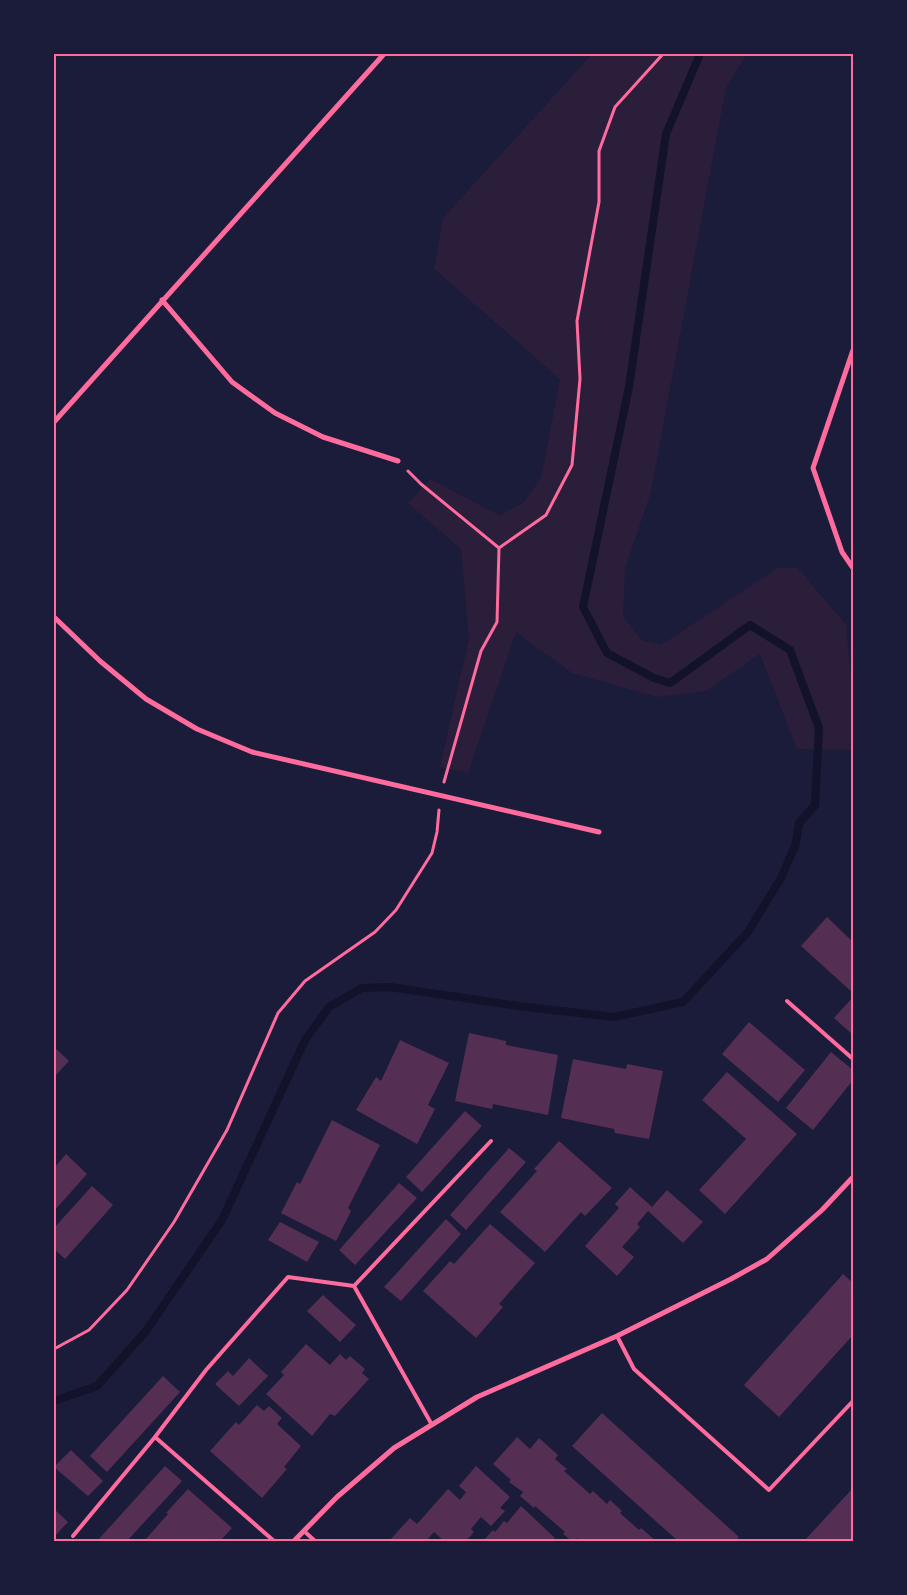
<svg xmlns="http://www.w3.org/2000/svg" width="907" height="1595" font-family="'Zilla Slab',serif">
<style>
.green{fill:#2a1e3b}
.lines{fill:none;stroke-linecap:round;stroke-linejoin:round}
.stream{stroke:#12122b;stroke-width:8}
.building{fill:#542f53}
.path{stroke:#ff6b9d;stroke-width:3}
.service{stroke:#ff6b9d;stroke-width:4}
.minor{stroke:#ff6b9d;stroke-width:5}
.neatline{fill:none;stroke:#ff6b9d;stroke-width:2}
</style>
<rect width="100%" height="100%" fill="#1b1b3a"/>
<path class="green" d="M592,54H747L726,87L651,492L625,569L623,617L642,640L661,645L778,568H798L846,625L853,702V750L797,749L760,654L706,691L657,697L572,673L516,632L468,773L440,767L469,638L461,549L408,503L430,479L499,515L523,503L541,478L560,379L434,269L443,218Z"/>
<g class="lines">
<path class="stream" d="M54,1401L97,1386L146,1331L222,1220L305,1040L329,1007L362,988L390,987L518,1006L614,1017L683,1002L748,932L781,878L796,843L799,823L815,805L819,728L790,650L750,625L670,683L654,678L607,653L583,607L629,387L666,134L700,54"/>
</g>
<path class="building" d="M827,917L853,942V993L801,946Z
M853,997V1035L834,1018Z
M749,1022L805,1070L778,1102L722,1054Z
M469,1033L506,1041V1045L558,1055L548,1115L493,1104L492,1109L455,1101Z
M400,1040L449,1063L428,1105L435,1109L417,1144L356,1110L376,1077L381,1081Z
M54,1047L69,1061L54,1077Z
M831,1052L853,1070V1080L813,1130L786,1108Z
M573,1059L626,1069L627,1064L663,1071L649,1139L615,1133L614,1129L561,1118Z
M727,1072L797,1134L725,1214L699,1190L746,1139L702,1100Z
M465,1111L482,1126L422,1192L406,1177Z
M332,1120L380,1145L348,1208L351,1211L336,1241L281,1213L297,1182L300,1184Z
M559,1141L612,1188L585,1216L581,1212L545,1252L500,1212L537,1171L534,1169Z
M509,1148L526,1162L466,1230L450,1215Z
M66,1154L87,1174L54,1211V1168Z
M399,1183L417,1198L355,1265L339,1250Z
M92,1186L113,1205L65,1259L54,1249V1228Z
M630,1187L652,1207L667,1190L703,1222L683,1243L648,1211L637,1224L640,1227L622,1247L634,1257L617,1276L585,1246L619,1208L615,1204Z
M446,1219L461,1234L401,1301L384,1287Z
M280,1222L319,1242L307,1262L268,1240Z
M490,1224L535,1263L499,1304L503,1307L476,1338L423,1291L450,1261L454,1264Z
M843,1274L853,1283V1335L779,1417L744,1385Z
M323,1295L356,1325L340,1342L307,1311Z
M306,1344L330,1365L340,1354L346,1360L350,1356L365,1369L362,1373L369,1379L335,1416L330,1414L312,1436L266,1394L284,1375L281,1372Z
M249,1358L268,1376L239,1406L215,1384L228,1371L233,1376Z
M163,1376L180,1392L107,1472L90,1456Z
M257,1405L264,1411L269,1406L282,1418L277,1424L301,1446L284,1467L287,1469L262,1498L210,1451L236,1422L239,1425Z
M602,1413L739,1537L737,1539L740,1541H678L572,1446Z
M517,1437L530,1449L539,1438L558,1455L555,1459L567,1469L564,1471L590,1494L593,1491L607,1504L610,1500L622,1511L620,1513L639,1530L641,1528L656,1541H581L577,1538L575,1541H572L563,1534L565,1532L535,1506L534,1508L520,1496L523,1492L509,1482L511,1480L493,1464Z
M71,1450L103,1481L88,1496L54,1467Z
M165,1466L182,1481L127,1541H97Z
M476,1466L510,1497L500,1508L505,1511L491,1526L481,1517L471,1529L474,1532L466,1541H444L434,1532L428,1539L431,1541H389L410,1518L417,1524L448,1489L460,1500L466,1492L459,1486Z
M853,1488V1541H804Z
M188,1489L232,1528L220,1541H144L168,1514L166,1513Z
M521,1506L555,1538L552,1541H483L493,1530L495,1532L504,1521L507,1523Z
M54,1509L68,1522L54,1537Z"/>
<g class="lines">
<path class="path" d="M408,471L421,484L499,548
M444,782L481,651L497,622L499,548L546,515L572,465L580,379L577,321L599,202V151L615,107L663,54
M54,1349L89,1330L127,1290L174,1222L227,1130L278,1013L305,981L375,932L396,910L432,853L437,832L439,810"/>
<path class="service" d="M787,1001L853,1059
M354,1286L491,1141
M617,1336L634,1369L769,1490L853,1401
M304,1531L315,1541
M73,1536L155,1437
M274,1541L155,1437L206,1370L288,1277L354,1286L432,1425"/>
<path class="minor" d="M162,300L232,382L275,413L323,437L398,461
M853,350L813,468L842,552L853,568
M54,422L384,54
M54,617L100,661L146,699L197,729L252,752L599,832
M294,1541L337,1497L394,1448L477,1397L617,1336L731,1279L767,1259L822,1210L853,1177"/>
</g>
<rect width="907" height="1595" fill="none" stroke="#1b1b3a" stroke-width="110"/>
<rect x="55" y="55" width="797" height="1485" class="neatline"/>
</svg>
